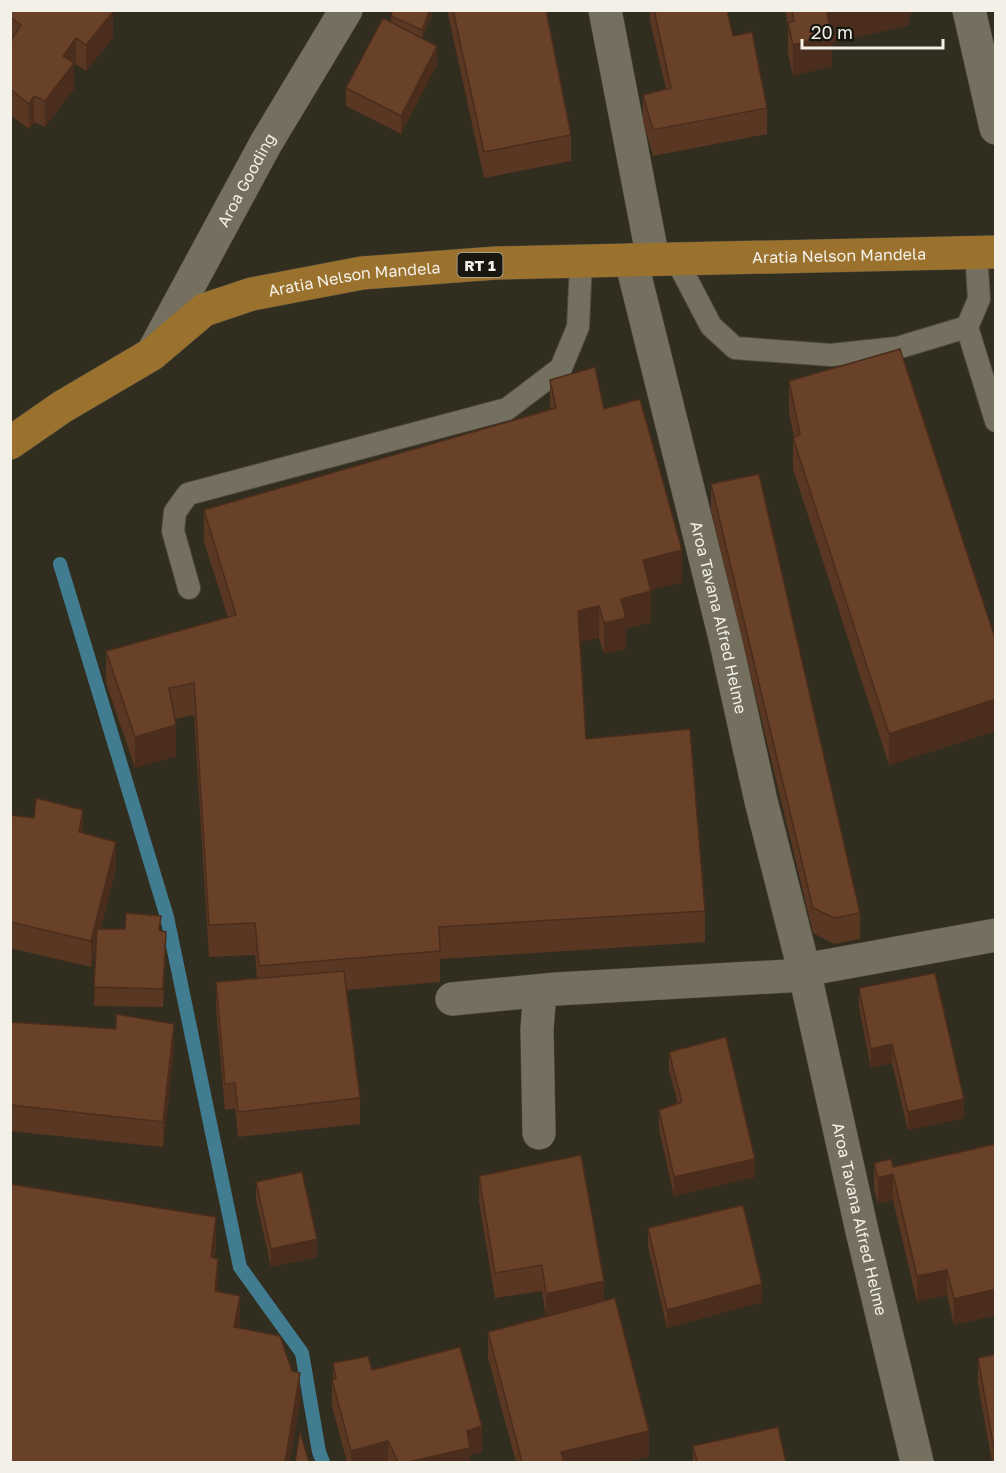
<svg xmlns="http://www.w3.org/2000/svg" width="1006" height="1473" font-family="'Golos Text',sans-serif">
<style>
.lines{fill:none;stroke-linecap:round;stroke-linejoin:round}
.stream{stroke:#427c90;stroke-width:14}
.service-casing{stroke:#4d4a3e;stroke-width:24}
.minor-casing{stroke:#4d4a3e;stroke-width:34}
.primary-casing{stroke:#4d4a3e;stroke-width:34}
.service{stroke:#746f5f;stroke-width:22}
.minor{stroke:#746f5f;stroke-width:33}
.primary{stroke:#9b712e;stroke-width:33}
.wall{fill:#5a3722}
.shaded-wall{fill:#4a2d1c}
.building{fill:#694028;stroke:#4a2d1c;stroke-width:1.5}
.labels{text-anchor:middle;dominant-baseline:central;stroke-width:5;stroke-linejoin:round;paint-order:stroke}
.shield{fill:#17160f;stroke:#b1afa6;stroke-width:1.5}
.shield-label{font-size:15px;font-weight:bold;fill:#f3f0e7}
.street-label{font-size:16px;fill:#f3f0e7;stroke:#17160f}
</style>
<rect width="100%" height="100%" fill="#312d1f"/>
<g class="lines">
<path class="stream" d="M60,564L167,917L240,1267L302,1353L319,1452L323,1462"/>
<defs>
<path id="service" d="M676,259L711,326L735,348L831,355L897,348L967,327L979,299L976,252
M967,327L996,421
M189,588L173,531L175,512L188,494L507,409L561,368L578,327L581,262"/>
<g id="minor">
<path d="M605,10L653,259"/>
<path d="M969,10L996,128"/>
<path id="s1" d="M631,260L725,638L761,801L804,970L862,1231L917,1462"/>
<path id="s2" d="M152,354L266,143L346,10"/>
<path d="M804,970L996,935"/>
<path d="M452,999L556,989L805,975"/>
<path d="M539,1133L537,1029L540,991"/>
</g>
<g id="primary">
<path id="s3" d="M10,443L62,407L152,354L204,310L252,294L362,273L496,263L996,252"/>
</g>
</defs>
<use href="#service" class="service-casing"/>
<use href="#minor" class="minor-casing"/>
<use href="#primary" class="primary-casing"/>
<use href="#service" class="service"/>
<use href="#minor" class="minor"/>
<use href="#primary" class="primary"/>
</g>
<path class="wall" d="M10,10L113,38L86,71L76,64L74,66V89L45,127L34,122L29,129L10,115Z
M434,10L422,38L437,64L401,134L346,106V88L391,22V16Z
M447,10H546L571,135V161L484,178Z
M650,10H727L733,36L767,108V134L653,156L643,121V95L666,89L650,21Z
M785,10H917V11L909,15V25L832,43V66L793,76L788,54V25Z
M550,380L604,409L682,582L651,590V622L626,629V649L604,654L599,638L580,642L586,739L705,911V942L440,959V982L346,990L360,1098V1124L238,1137L235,1108L225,1110L216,1008V982L257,978L255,955L209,957L194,715L175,719L176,756L135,768L106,683V651L228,617L204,542V510L550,409Z
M789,381L996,641V731L889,765L793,469V438L794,437L789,412Z
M711,484L860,913V939L834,944L813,933L711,510Z
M10,815L83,833L116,868L101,929L161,931L166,950L163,1007L94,1006L96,947L91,967L10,948Z
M859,988L964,1118L908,1130L892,1063L871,1068L859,1007Z
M10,1022L116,1029L174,1050L163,1147L10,1131Z
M669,1052L755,1177L674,1196L659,1129V1110L678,1104L669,1070Z
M996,1144V1315L954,1325L947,1295L917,1302L893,1200L878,1204L874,1188V1163L893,1167Z
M479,1176L604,1301L649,1457L625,1462H516L488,1358V1332L546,1317L542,1291L495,1298L479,1202Z
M256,1182L317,1257L271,1267L256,1200Z
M648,1228L762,1302L667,1328L648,1247Z
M994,1323H996V1462H992L978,1384V1358L995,1354L994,1349Z
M333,1363L372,1370L482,1452L470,1455V1462H347L332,1406V1380H333Z
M693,1446L786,1462H693Z"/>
<path class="shaded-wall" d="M430,10H434L422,39V30Z
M836,10H917V11L909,15V25L832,43V66L793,76V45L827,13Z
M113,12V38L86,71V45Z
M76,38V64L74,66V89L45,127V101L63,56Z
M437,46V64L401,134V116Z
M34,96V122L29,129V104Z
M682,550V582L643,592V560Z
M651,591V622L626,629V649L604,654V623L621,599Z
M599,606V638L578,642V611Z
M996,699V731L889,765V734Z
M176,725V756L135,768V737Z
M83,810V836L79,832Z
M116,842V868L91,967V941Z
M166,932V950L163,1007V989Z
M174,1024V1050L163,1147V1122Z
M892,1044V1063L871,1068V1049Z
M964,1099V1118L908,1130V1112Z
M755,1159V1177L674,1196V1177Z
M893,1174V1200L878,1204V1178Z
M216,1217V1248L211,1288V1257Z
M317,1239V1257L271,1267V1249Z
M218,1259V1290L215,1322V1291Z
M947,1270V1295L917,1302V1276Z
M604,1281V1307L546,1319V1294Z
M762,1284V1302L667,1328V1310Z
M996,1289V1315L954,1325V1299Z
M240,1296V1327L234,1359V1327Z
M300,1373V1404L290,1462H285Z
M482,1426V1452L470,1455V1462H408L467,1431Z
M649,1431V1457L625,1462H561V1452Z
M388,1441V1462H351V1451Z"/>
<path class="building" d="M10,10H110L113,12L86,45L76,38L63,56L74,63L45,101L34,96L29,104L10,89V42L21,25L10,17Z
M393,10H430L422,30L391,16Z
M453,10H546L571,135L484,152Z
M654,10H727L733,36L752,32L767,108L653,130L643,95L671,88Z
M792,10H836L827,13L832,35L793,45L788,23L794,21Z
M383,18L437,46L401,116L346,88Z
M900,349L996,641V699L889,734L793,438L800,434L789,381Z
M595,367L604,409L640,399L682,550L643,560L651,591L621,599L626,618L604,623L599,606L578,611L586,739L690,729L705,911L439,927L440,951L259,966L255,923L209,925L194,683L169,688L176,725L135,737L106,651L236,615L204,510L556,408L550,380Z
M759,474L860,913L834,918L813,908L711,484Z
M36,798L83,810L79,832L116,842L91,941L10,922V815L34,818Z
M126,913L161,916L159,930L166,932L163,989L94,987L97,929H125Z
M344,971L360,1098L238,1112L235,1083L225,1084L216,982Z
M935,973L964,1099L908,1112L892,1044L871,1049L859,988Z
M116,1014L174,1024L163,1122L10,1105V1022L116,1029Z
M726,1037L755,1159L674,1177L659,1110L682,1102L669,1052Z
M996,1144V1289L954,1299L947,1270L917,1276L893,1174L878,1178L874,1163L891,1159L893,1167Z
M581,1155L604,1281L546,1294L542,1265L495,1273L479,1176Z
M302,1172L317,1239L271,1249L256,1182Z
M10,1184L216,1217L211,1257L218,1259L215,1291L240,1296L234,1327L280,1336L292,1371L300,1373L285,1462H10Z
M743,1205L762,1284L667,1310L648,1228Z
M615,1298L649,1431L561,1452L564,1462H522L488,1332Z
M460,1347L482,1426L467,1431L470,1448L408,1462H398L388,1441L351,1451L332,1380L336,1378L333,1363L368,1356L372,1370Z
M996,1354V1455H995L978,1358Z
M778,1427L786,1462H697L693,1446Z
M300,1432L309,1462H295Z"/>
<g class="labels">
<rect class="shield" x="457.5" y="253" width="45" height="24" rx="4.5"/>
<g class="shield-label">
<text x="480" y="265">RT 1</text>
</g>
<g class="street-label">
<text stroke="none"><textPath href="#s2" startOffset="198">Aroa Gooding</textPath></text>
<text stroke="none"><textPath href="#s3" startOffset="876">Aratia Nelson Mandela</textPath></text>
<text stroke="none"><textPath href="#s3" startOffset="390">Aratia Nelson Mandela</textPath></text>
<text stroke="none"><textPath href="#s1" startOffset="368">Aroa Tavana Alfred Helme</textPath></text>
<text stroke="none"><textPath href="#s1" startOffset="986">Aroa Tavana Alfred Helme</textPath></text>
</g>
</g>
<rect width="1006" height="1473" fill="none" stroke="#f3f0e7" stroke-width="24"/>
<path d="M802 39v9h141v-9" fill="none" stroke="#f3f0e7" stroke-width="3"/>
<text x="811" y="39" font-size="18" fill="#f3f0e7" stroke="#17160f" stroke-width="4.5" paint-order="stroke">20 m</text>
</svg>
